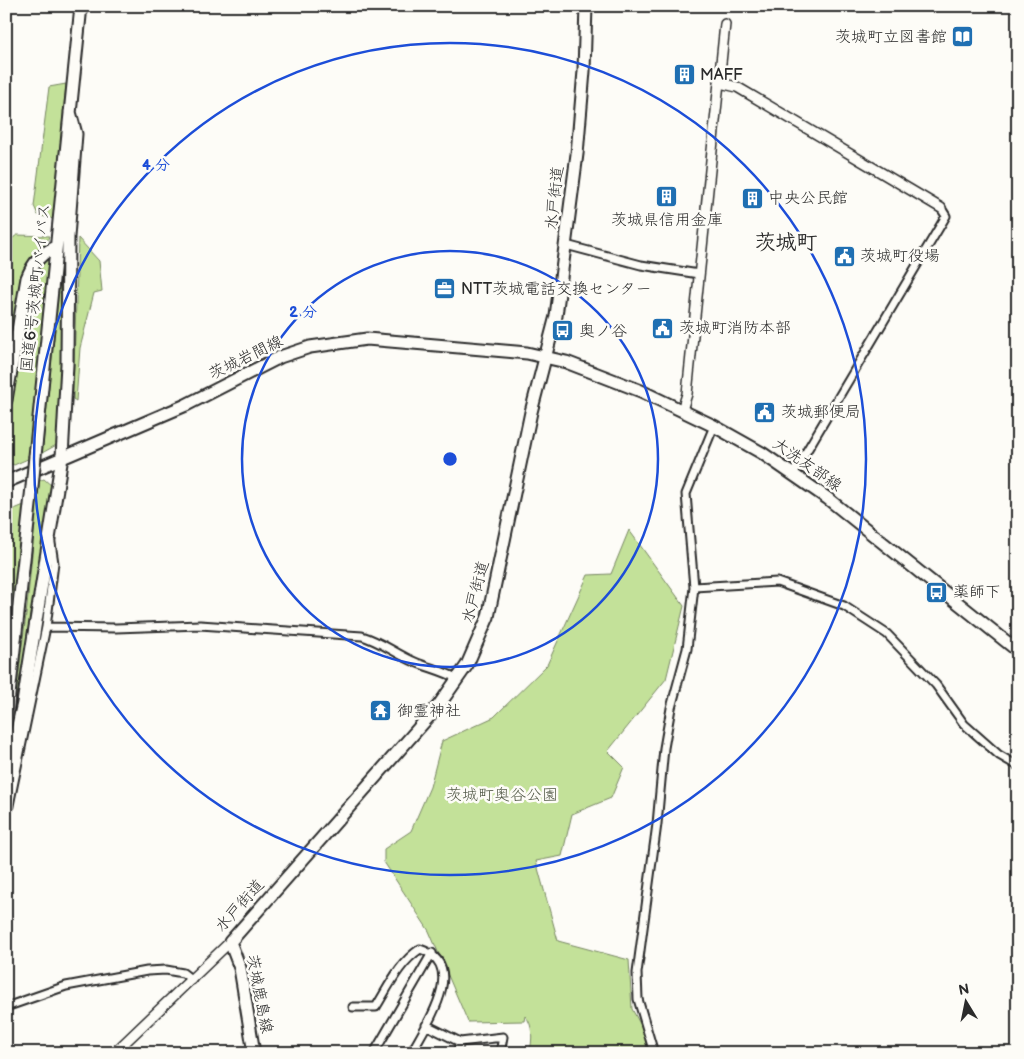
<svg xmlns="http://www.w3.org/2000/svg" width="1024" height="1059" font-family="'Balsamiq Sans','Klee One',sans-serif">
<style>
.green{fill:#c3e199;stroke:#778662}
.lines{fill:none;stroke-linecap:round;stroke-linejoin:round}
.minor-casing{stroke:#2b2b2b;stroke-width:11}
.tertiary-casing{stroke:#2b2b2b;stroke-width:12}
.primary-casing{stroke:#2b2b2b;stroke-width:15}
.trunk-casing{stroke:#2b2b2b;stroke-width:15}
.minor{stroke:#fdfcf7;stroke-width:7}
.tertiary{stroke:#fdfcf7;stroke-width:9}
.primary{stroke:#fdfcf7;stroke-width:11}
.trunk{stroke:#fdfcf7;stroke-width:11}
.trunk-bridge-casing{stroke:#2b2b2b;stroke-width:15;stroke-linecap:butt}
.trunk-bridge{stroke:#fdfcf7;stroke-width:11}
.ring{fill:none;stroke:#1d4ed8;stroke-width:2.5}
.labels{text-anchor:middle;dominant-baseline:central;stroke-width:5;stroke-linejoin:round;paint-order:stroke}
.poi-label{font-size:16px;fill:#2b2b2b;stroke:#fdfcf7;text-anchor:start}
.street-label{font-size:16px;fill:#2b2b2b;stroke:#fdfcf7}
.park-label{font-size:16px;fill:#515846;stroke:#fdfcf7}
.district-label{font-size:21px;font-weight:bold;fill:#2b2b2b;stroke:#fdfcf7}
.centre{fill:#1d4ed8;stroke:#fdfcf7;stroke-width:2.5}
.ring-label{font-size:15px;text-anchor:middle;font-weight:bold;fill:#1d4ed8;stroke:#fdfcf7;stroke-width:5;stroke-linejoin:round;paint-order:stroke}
</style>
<rect width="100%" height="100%" fill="#fdfcf7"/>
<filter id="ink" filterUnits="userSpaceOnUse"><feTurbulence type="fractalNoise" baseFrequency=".02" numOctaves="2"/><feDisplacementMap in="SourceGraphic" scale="10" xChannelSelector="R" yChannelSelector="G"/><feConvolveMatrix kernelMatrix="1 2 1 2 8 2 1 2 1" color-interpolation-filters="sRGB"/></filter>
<g filter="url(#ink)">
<path class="green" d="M66,84L53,219L38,215L34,206L49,87Z
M17,235L49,236L47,242L26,265L6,372V248L9,241Z
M78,238L99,261L102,291L94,293L80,348L76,401L73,399Z
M51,254L30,458L14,465L6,462V429L31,275Z
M62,260H65L60,443L42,453Z
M44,479L53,487L18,712L11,734L27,607L39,481Z
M6,496H11L12,510L24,505L6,658Z
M629,530L684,606L666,679L608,751L624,767L611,798L572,814L562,856L536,861L558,941L629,960L632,1009L645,1033L647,1053H530C532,1040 534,1025 525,1016L524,1021L468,1022L429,931L384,862V849L411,831L430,787L442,741L494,717L547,665L588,575L611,574Z"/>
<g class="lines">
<defs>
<path id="minor" d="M566,245L641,265L699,274
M793,474L946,216L941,208
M694,587L777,582L844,606L887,634L936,685L964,724L999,755L1018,766
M46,627L116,628L200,625L362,636C382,642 396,654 415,662C429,668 444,671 458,679
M6,820L46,627L54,563L51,543
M6,1007L66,986L147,971L166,970L183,973L192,980
M353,1007H376C389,986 399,963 420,949C469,965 426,1025 411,1053
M426,1025L460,1042L503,1037L500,1053
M374,1053L432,953
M457,1053L460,1042
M654,1053L638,999L637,973L657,824L664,748L671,708L687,649L694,587L686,494L714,426"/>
<path id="tertiary" d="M720,83L737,87L941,208
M682,410L687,394L725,24
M114,1053L230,942"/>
<path id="primary" d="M6,482L186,405L280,357L310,347L367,339L527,353L566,362L641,391L714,426L762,453L827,498L1018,651
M254,1053L240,968L230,942L439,705L467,665L488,617L531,412L556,316L577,154L584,71L586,6"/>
<path id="trunk" d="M6,400L27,278C33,263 41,253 56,247
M35,456L81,6
M6,722L32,487
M6,780L23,703L62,457L67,364L68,237L76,134L70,112"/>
</defs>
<use href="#minor" class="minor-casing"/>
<use href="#tertiary" class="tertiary-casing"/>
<use href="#primary" class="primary-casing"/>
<use href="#trunk" class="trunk-casing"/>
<use href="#minor" class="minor"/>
<use href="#tertiary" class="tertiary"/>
<use href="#primary" class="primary"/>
<use href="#trunk" class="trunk"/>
<defs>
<path id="trunk-bridge" d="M32,487L35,456"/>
</defs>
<use href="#trunk-bridge" class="trunk-bridge-casing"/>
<use href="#trunk-bridge" class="trunk-bridge"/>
</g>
</g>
<g class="ring">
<circle cx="450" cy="459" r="208"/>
<circle cx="450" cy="459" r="416"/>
</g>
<defs>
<symbol id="library-square" viewBox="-11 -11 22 22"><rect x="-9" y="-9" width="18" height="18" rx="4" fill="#1f6fb2" stroke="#fdfcf7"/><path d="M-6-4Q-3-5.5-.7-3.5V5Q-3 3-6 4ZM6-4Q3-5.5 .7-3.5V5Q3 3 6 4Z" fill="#fff"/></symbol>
<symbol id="building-square" viewBox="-11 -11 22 22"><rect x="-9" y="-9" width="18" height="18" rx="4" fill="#1f6fb2" stroke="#fdfcf7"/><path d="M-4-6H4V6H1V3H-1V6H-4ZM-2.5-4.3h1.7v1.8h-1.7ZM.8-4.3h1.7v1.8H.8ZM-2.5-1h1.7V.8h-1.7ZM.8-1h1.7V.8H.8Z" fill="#fff"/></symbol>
<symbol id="civic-square" viewBox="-11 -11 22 22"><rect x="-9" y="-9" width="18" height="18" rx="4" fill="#1f6fb2" stroke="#fdfcf7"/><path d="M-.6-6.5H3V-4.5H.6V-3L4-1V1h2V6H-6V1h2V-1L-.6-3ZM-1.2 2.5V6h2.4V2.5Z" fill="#fff"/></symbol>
<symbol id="office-square" viewBox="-11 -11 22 22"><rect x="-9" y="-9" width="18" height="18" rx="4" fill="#1f6fb2" stroke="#fdfcf7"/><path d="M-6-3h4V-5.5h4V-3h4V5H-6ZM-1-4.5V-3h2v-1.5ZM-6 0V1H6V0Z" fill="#fff"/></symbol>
<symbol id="bus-square" viewBox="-11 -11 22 22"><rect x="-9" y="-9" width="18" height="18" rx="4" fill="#1f6fb2" stroke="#fdfcf7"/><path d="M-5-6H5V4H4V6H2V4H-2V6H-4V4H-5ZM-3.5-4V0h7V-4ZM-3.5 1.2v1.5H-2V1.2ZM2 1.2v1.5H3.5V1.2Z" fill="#fff"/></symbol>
<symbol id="temple-square" viewBox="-11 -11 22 22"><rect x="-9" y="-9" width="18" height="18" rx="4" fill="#1f6fb2" stroke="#fdfcf7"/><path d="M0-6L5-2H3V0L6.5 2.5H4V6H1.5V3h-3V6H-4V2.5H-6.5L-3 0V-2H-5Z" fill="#fff"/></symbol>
</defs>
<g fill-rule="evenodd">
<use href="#library-square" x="950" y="24" width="25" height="25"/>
<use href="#building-square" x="672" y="62" width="25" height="25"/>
<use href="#building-square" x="654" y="184" width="25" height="25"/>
<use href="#building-square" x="740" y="186" width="25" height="25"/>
<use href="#civic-square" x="832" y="244" width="25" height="25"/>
<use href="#office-square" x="432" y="276" width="25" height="25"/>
<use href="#civic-square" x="650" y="316" width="25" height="25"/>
<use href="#bus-square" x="550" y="318" width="25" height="25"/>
<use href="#civic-square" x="752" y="400" width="25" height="25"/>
<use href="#bus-square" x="924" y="580" width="25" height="25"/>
<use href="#temple-square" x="368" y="698" width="25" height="25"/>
</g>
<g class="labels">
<g class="poi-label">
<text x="947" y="37" text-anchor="end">茨城町立図書館</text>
<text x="700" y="75">MAFF</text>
<text x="768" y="198">中央公民館</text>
<text x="667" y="220" text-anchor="middle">茨城県信用金庫</text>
<text x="860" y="256">茨城町役場</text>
<text x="461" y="289">NTT茨城電話交換センター</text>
<text x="679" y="328">茨城町消防本部</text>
<text x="579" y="331">奥ノ谷</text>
<text x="781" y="412">茨城郵便局</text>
<text x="953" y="592">薬師下</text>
<text x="397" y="711">御霊神社</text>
</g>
<g class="street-label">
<text transform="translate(555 198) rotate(-84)">水戸街道</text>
<text transform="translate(36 288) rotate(-84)">国道6号茨城町バイパス</text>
<text transform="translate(246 358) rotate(-26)">茨城岩間線</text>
<text transform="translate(807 465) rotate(35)">大洗友部線</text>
<text transform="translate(476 592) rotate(-75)">水戸街道</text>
<text transform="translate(240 906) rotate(-48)">水戸街道</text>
<text transform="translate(259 994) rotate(79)">茨城鹿島線</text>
</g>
<g class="park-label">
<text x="502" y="795">茨城町奥谷公園</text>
</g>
<g class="district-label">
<text x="786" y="242">茨城町</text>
</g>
</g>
<circle cx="450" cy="459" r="8" class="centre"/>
<g class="ring-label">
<text x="156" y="170">4 分</text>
<text x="303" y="317">2 分</text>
</g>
<rect width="1024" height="1059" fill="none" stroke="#fdfcf7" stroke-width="25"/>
<rect x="12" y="12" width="999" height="1034" fill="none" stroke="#2b2b2b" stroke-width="2" filter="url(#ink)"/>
<g transform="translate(966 1002) rotate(350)" stroke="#fdfcf7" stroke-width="4" paint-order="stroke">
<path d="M0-4L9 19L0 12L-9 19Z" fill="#2b2b2b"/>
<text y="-8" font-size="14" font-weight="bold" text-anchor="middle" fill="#2b2b2b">N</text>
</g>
</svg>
